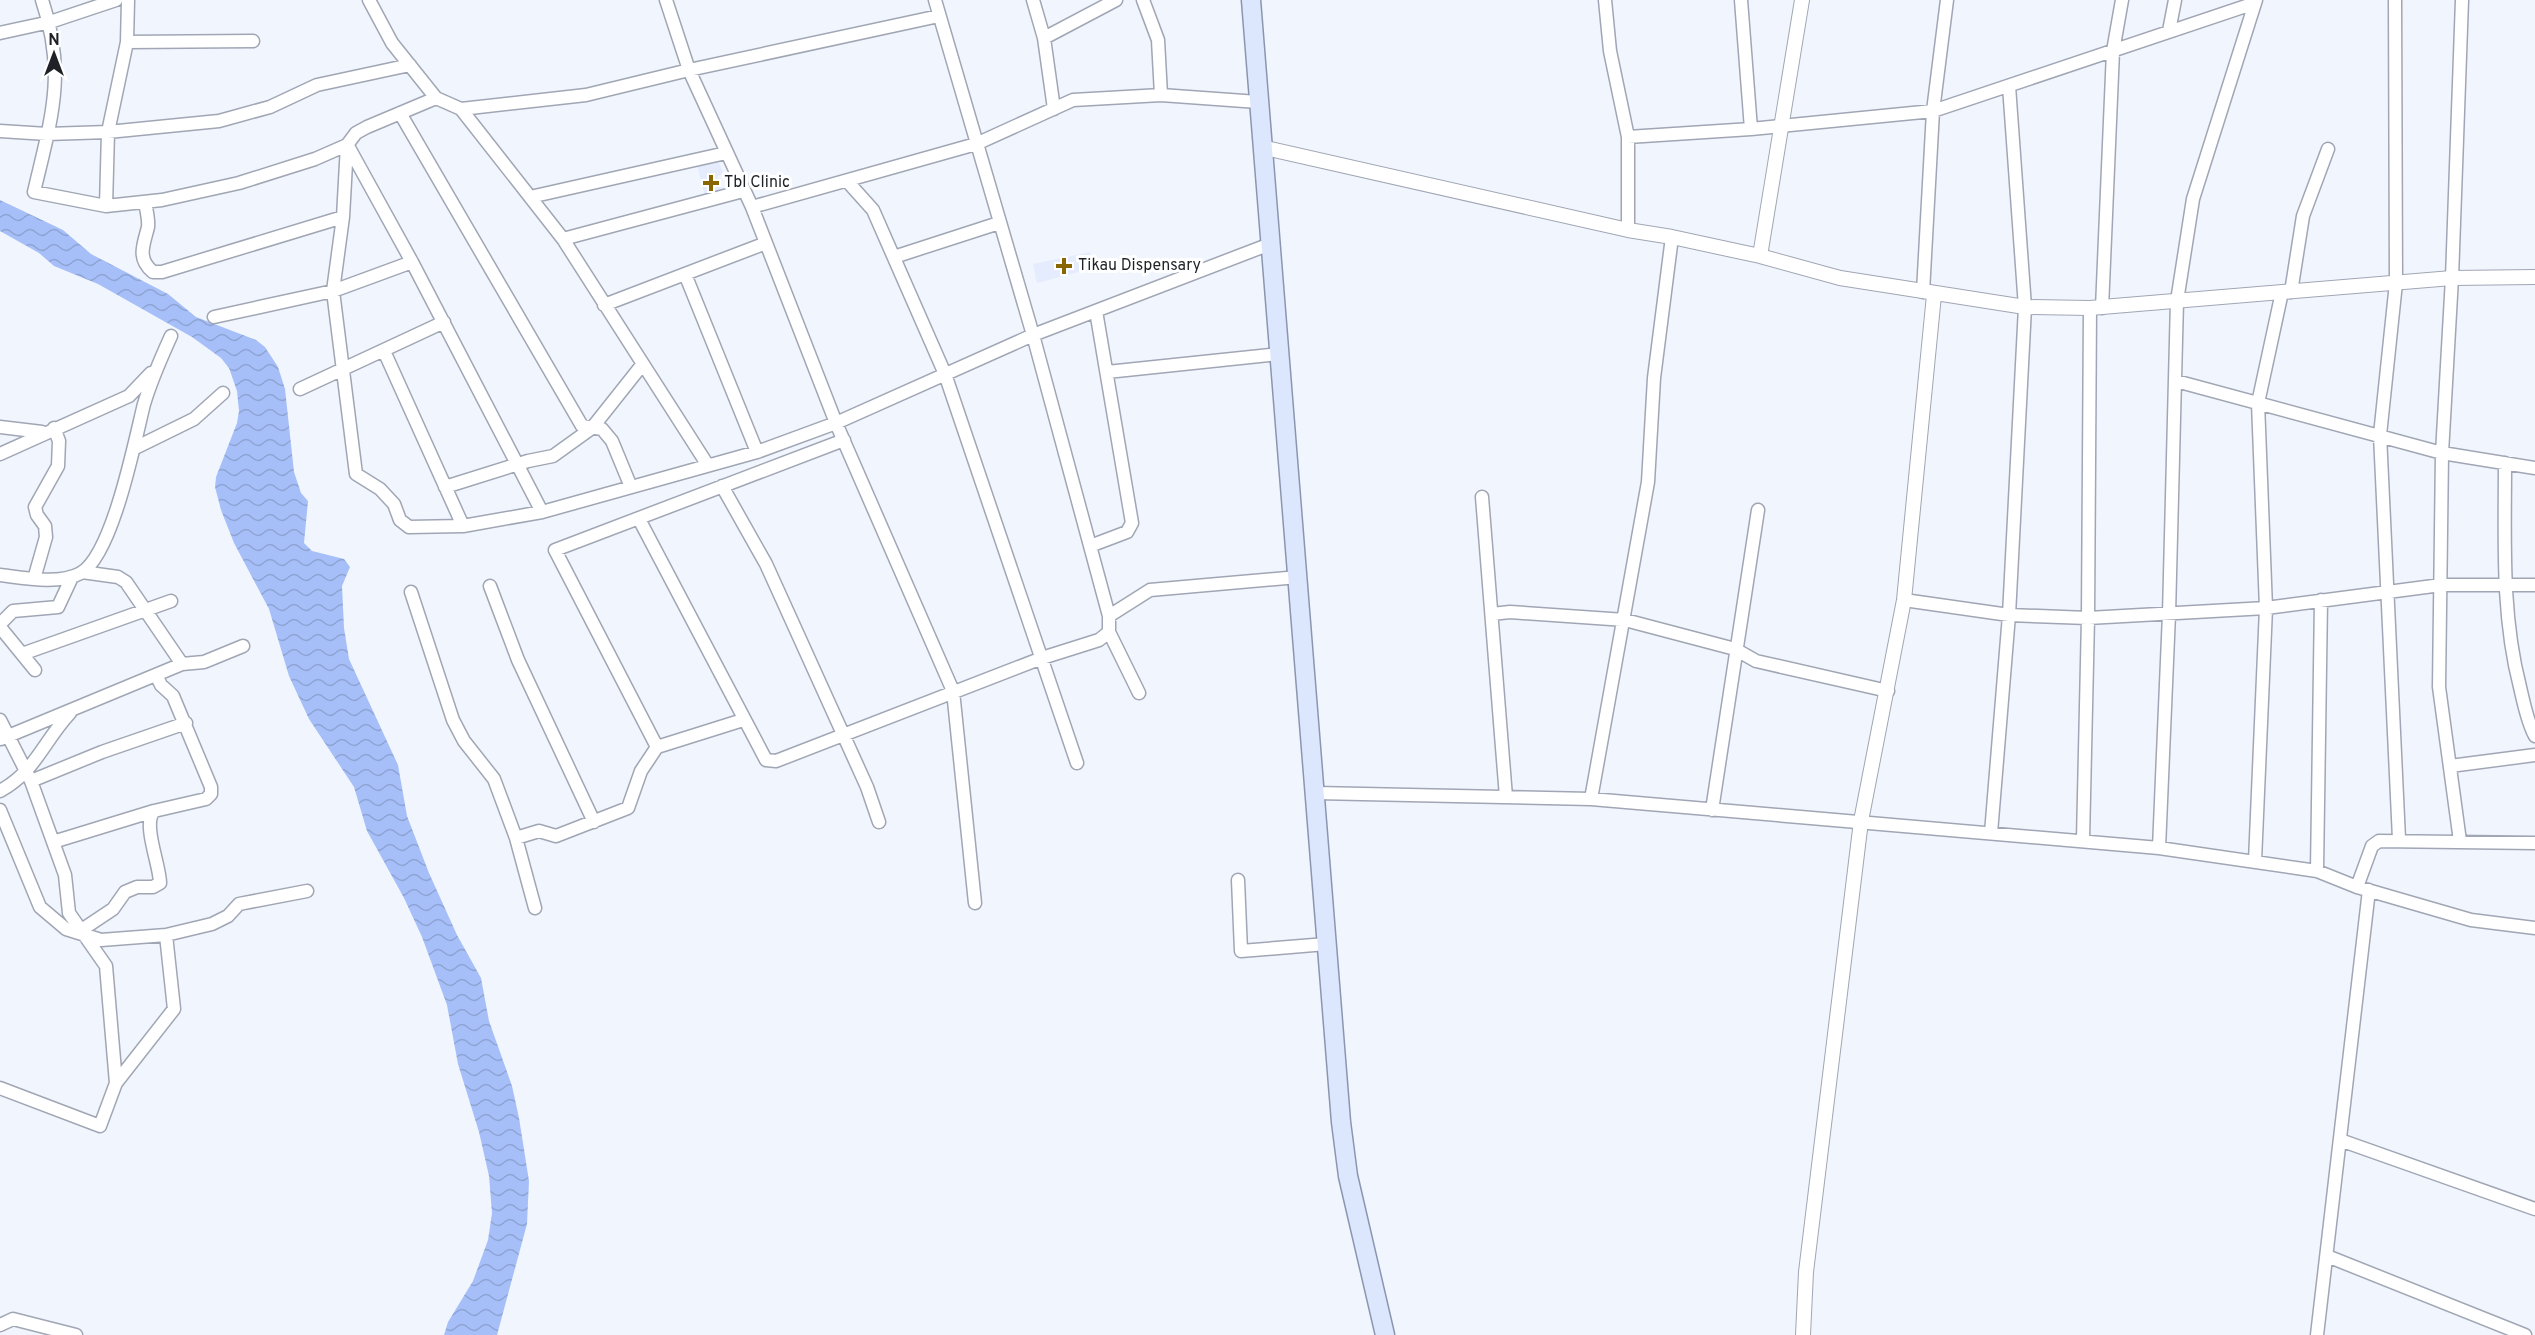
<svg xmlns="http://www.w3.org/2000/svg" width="2535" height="1335" font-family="Overpass,sans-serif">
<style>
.built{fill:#e4ecfd}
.water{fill:url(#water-waves)}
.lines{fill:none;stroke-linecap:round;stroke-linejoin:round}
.minor-casing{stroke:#a0a6b4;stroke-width:15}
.tertiary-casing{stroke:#a0a6b4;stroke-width:16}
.primary-casing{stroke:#8a96b0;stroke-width:21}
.minor{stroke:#fff;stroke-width:12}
.tertiary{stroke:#fff;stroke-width:14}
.primary{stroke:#dce6fd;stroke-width:18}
.poi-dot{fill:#886602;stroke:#fff;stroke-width:2}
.labels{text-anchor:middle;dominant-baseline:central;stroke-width:6;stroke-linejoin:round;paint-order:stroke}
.poi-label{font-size:16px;fill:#1f2126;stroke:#fff;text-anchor:start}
</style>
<defs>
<pattern id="water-waves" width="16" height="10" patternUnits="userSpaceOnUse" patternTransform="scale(1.5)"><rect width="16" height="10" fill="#a6bff8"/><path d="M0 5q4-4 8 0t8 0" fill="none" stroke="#8ea4d4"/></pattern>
</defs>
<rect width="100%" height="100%" fill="#f1f5fe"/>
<path class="built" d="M718,160L724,174L717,176L723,190L705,197L697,165Z
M1090,252L1094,268L1037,283L1033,264Z"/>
<path class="water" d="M0,200L63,230L91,254L168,294L196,317L256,340L265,347L278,367L285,389L294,472L301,493L308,501L304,543L312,551L344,559L350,567L342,586L344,628L349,659L398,765L407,816L429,873L457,935L481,978L489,1021L512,1086L519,1118L529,1181L527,1224L497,1335H444L448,1322L473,1281L488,1240L492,1213L489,1176L479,1132L458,1064L447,1005L422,937L404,898L367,831L354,787L309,719L289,676L269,609L234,543L221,510L215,487L216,477L237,423L239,411L237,391L229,368L221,358L192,337L98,284L54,266L39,253L0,231Z"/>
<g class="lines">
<defs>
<path id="minor" d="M42,0C67,74 51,119 34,192L106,206L162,200L239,183L315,159L347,145L356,133L367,127L436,98
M369,0L392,43L436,98L461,109L563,239L707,464
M666,0L689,70L752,207L836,423L953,691L975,903
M935,0L1033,335L1109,616V632L1139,693
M1033,0L1044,38L1054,109
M1143,0L1158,40L1161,95
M1605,0L1610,51L1628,137V230
M1741,0L1751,129
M2395,0L2396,283L2380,435L2399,839
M2169,31L2175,0
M0,33L50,22L116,0
M1044,38L1116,0
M127,42L253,41
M461,109L586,95L689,70L939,16
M400,113L582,426L602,429L612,441L631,487
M0,131L47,134L108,132L219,121L270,107L317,85L410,65
M1628,137L1751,129L1933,111L2255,3
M347,145L343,217L333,291L356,474L380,489L394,504L400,520L409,527L463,526L542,512L757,452L836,423L1033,335L1270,244
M348,146L412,262L542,512
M847,181L873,210L945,374L1077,763
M530,197L726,153
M145,202C146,209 149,219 148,227C144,244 136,258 153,272H162L343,217
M106,206L108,132L127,42L128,0
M752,207L976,144L1073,100L1161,95L1258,102
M563,239L743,191
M894,257L999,223
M685,274L757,452
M1923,292L1933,111L1947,0
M2291,292L2303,216L2328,149
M604,305L766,243
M2102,308L2113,51L2122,0
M214,317L333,291L412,262
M384,351L463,526
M1107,372L1279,354
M2176,381L2442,453L2535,468
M300,389L444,322
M0,427L42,432
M135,448L194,419L223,393
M0,454L129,396L151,373
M2505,463C2505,538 2501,614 2520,687C2524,704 2527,721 2535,736
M722,486L766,564L867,787L879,822
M445,487L528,461L553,456L592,428L642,365
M1482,497L1506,797
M639,519L766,760L776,761L1042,658L1099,640L1109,632
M1090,546L1127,532L1132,523L1096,311
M82,572L118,577L126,582L182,664
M0,575C24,578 59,585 81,573C113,554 135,440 144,404C151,381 161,358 171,336
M34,579L46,537L45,526L37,515L35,507L58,466L59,441L54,428
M490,586L518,660L594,822
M411,592L453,720L464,741L494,779L516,838L535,908
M1904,600L2009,615L2088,618L2266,608L2441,585H2535
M1492,614L1510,612L1625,620L1735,649L1756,661L1888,691
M1109,616L1150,590L1298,577
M0,624L13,611L58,607L72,577
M0,627L35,670
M22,654L171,601
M0,720L31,781L65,875L69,913L106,966L116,1083
M1,739L182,664L204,662L243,646
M657,747L555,550L844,440
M2450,766L2535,755
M31,781L102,752L186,723
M0,791C36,771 43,742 70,713
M1316,793L1591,799L2159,848L2317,871L2357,887L2471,920L2535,928
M1591,799L1648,482L1654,378L1672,237
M0,810L40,907L66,929L101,940L166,935L212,924L228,916L239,904L307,891
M1712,810L1758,510
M1991,833L2009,615L2025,307L2009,86
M516,838L539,831L556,836L628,808L641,771L657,747L743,720
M2083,840L2088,618L2090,308
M2460,841L2439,687L2442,453L2452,278L2462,0
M53,842L154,811
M2159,848L2169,614L2177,301L2193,199L2256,0
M2255,861L2266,608L2258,403L2282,292
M2317,871L2321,600
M1238,880L1241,951L1326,944
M2357,887L2372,846L2379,841L2535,843
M80,931L113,909L125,892L137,887H153L160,883C160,865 142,824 154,811L206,799L211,794V787L173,696L161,685L156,675
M0,1088L100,1126L116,1083L174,1009L166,935
M2340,1140L2535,1209
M2327,1256L2525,1335
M0,1325L13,1319L76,1335
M2317,1335L2369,890"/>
<path id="tertiary" d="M1261,147L1628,230L1672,237L1760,256L1840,278L2025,307L2090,308L2452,278L2535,277
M1760,256L1802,0
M1803,1335L1806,1272L1861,821L1904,600L1934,295"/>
<path id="primary" d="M1251,0L1341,1122L1348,1176L1385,1335"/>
</defs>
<use href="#minor" class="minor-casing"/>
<use href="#tertiary" class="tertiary-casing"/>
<use href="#primary" class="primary-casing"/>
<use href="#minor" class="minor"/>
<use href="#tertiary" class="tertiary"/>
<use href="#primary" class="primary"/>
</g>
<g class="poi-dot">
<path d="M708 174h6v6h6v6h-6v6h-6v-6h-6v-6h6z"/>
<path d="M1061 257h6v6h6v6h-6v6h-6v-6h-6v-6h6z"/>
</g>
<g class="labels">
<g class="poi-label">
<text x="724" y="183">Tbl Clinic</text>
<text x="1078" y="266">Tikau Dispensary</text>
</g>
</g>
<g transform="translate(54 54)" stroke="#ffffff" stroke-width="4.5" paint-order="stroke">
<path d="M0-4.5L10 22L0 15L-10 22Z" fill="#1f2126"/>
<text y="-9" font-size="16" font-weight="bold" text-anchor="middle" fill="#1f2126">N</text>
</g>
</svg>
